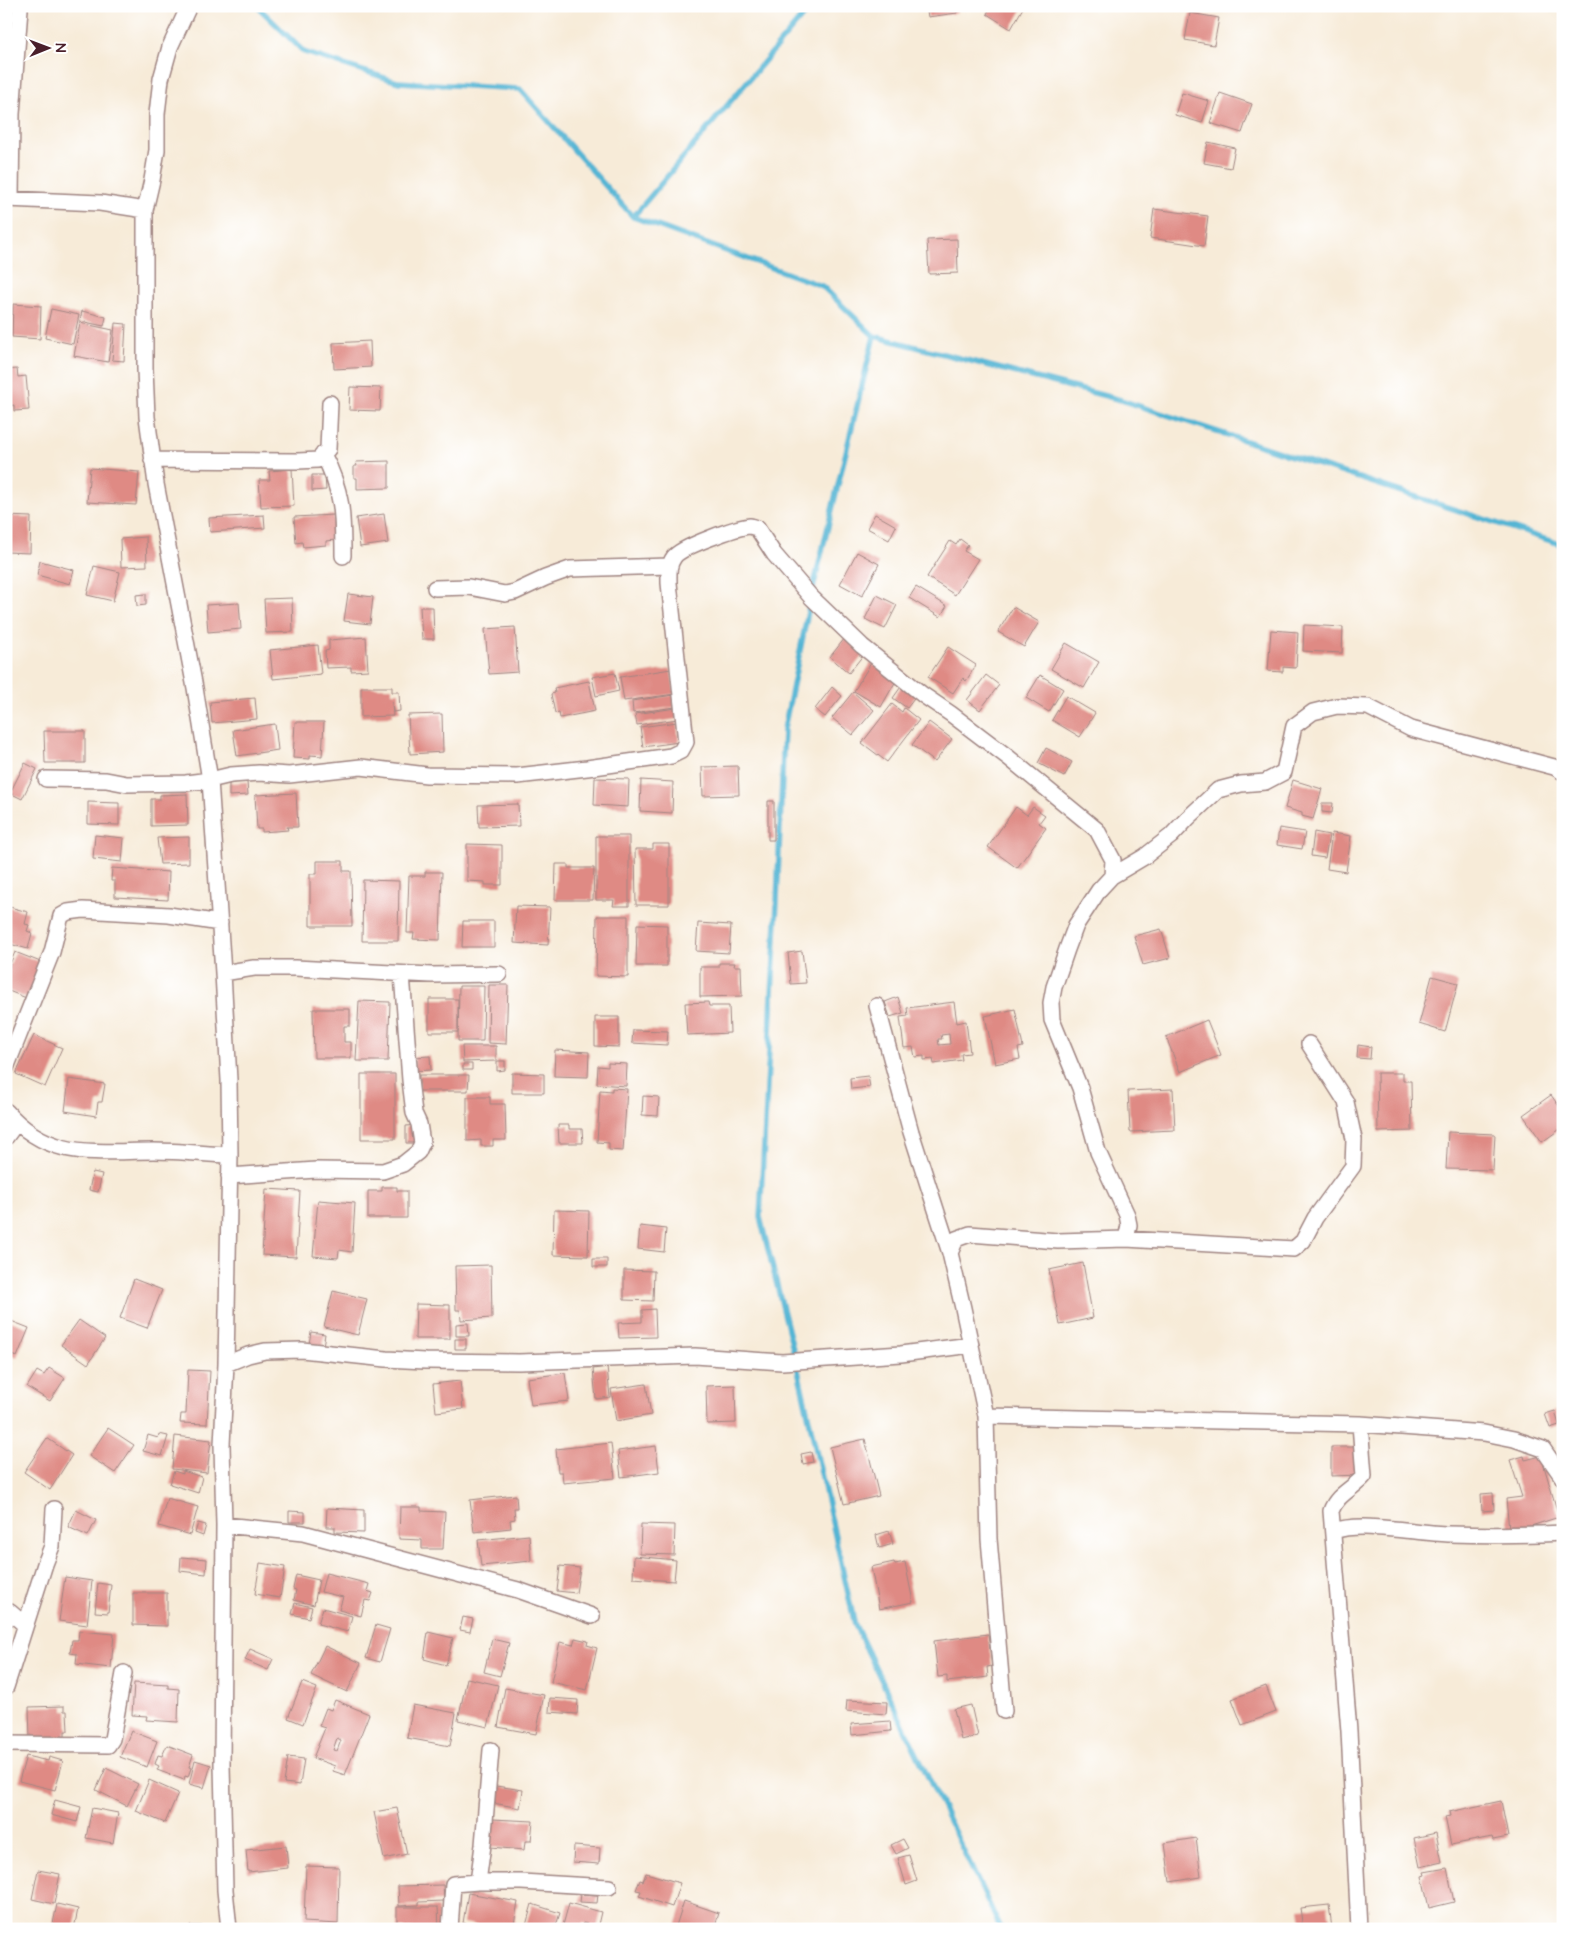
<svg xmlns="http://www.w3.org/2000/svg" width="1569" height="1935" font-family="'Architects Daughter',sans-serif">
<style>
.lines{fill:none;stroke-linecap:round;stroke-linejoin:round}
.stream{stroke:#55b5d4;stroke-width:5.5}
.building{fill:#df8a84;fill-rule:evenodd}
.minor-casing{stroke:#a08582;stroke-width:18}
.minor{stroke:#fff;stroke-width:15}
</style>
<rect width="100%" height="100%" fill="#fff"/>
<filter id="ink" filterUnits="userSpaceOnUse"><feTurbulence type="fractalNoise" baseFrequency=".02" numOctaves="2"/><feDisplacementMap in="SourceGraphic" scale="10" xChannelSelector="R" yChannelSelector="G"/><feConvolveMatrix kernelMatrix="1 2 1 2 8 2 1 2 1" color-interpolation-filters="sRGB"/></filter>
<filter id="wash" filterUnits="userSpaceOnUse"><feTurbulence type="fractalNoise" baseFrequency=".0096" numOctaves="4" result="noise"/><feDisplacementMap in="SourceGraphic" scale="20" xChannelSelector="R" yChannelSelector="G"/><feGaussianBlur stdDeviation="1.12" result="paint"/><feColorMatrix in="noise" values="0 0 0 0 0 0 0 0 0 0 0 0 0 0 0 0 0 1.4 0 .05"/><feComposite in="paint" operator="in"/></filter>
<g filter="url(#wash)">
<rect width="100%" height="100%" fill="#f7ebd8"/>
<g class="lines">
<path class="stream" d="M257,6L304,52L398,82L520,89L633,217L822,286L874,336L1121,400L1563,545
M633,217L811,6
M874,336L811,597L784,729L777,902L760,1217L796,1361L855,1625L1001,1929"/>
</g>
<g id="blocks">
<path class="building" d="M926,6H956L957,13L928,17Z
M991,6H1024L1011,29L987,14Z
M1190,13L1219,18L1214,45L1185,40Z
M1182,93L1209,101L1202,123L1175,115Z
M1220,93L1252,104L1242,133L1210,123Z
M1208,142L1235,148L1231,168L1204,163Z
M1154,209L1208,216L1204,246L1150,238Z
M957,239L958,273L929,274L927,240Z
M13,304L41,306L40,339L12,337Z
M51,309L79,315L73,344L45,338Z
M82,311L106,317L104,326L80,321Z
M80,323L113,330L108,362L74,356Z
M115,323L126,324L124,361L112,360Z
M370,341L371,367L334,369L333,343Z
M17,369L18,377L26,376L29,410L14,411V405L6,406V370Z
M350,387L381,388L380,411L349,410Z
M389,461V488L357,489V478H354V466H357L356,462Z
M90,468L139,472L136,505L87,502Z
M292,469L294,506L261,507L259,480H270L269,471Z
M312,475H325L326,490L312,491Z
M384,514L388,543L360,547L356,518Z
M875,514L896,526L889,540L867,528Z
M264,515L265,528L210,532L209,518Z
M334,515L336,540L326,541V545L303,547L302,542L296,543L294,517Z
M6,516L31,517L30,553L6,552Z
M146,537L147,566L121,567L120,539Z
M960,539L968,545L964,551L978,559L955,595L927,577L950,541L956,545Z
M857,552L879,564L862,596L840,584Z
M40,561L74,570L70,584L37,575Z
M94,566L120,572L113,601L87,595Z
M916,587L947,606L940,617L909,598Z
M146,594V605L137,606L136,595Z
M348,594L373,597L370,624L344,621Z
M877,595L897,605L885,629L865,619Z
M292,598L293,632L266,633L264,599Z
M239,603L241,629L208,632L206,605Z
M420,607H433L434,639H422Z
M1013,607L1039,622L1024,647L998,632Z
M1304,625L1343,627L1342,653L1303,651Z
M515,627L518,672L489,674L485,629Z
M1271,630L1298,632L1296,668L1283,667V672L1268,671Z
M366,637L368,670L351,671V667L326,668L325,651L329,650V640Z
M845,638L864,654L849,673L830,657Z
M1066,643L1099,662L1084,688L1051,669Z
M318,645L321,674L273,679L270,650Z
M948,647L976,665L966,681L963,678L953,693L928,677Z
M871,663L897,679L881,707L854,691Z
M671,669L675,694L624,701L620,677Z
M615,673L619,691L596,696L592,677Z
M986,675L999,685L980,710L967,700Z
M1040,675L1063,689L1049,712L1026,698Z
M589,681L595,711L560,718L559,712L555,713L551,694L555,693L554,688Z
M903,684L917,695L907,708L893,698Z
M361,687H392V692H399L400,711L393,712L392,702L393,716L361,717Z
M832,687L842,696L825,717L815,709Z
M853,692L874,710L853,735L832,718Z
M674,695L675,707L633,713L632,701Z
M1066,696L1095,713L1080,737L1052,720Z
M255,698L257,719L212,723L210,702Z
M892,704L902,712L904,708L919,720L887,762L862,743Z
M676,708L678,719L637,725L635,714Z
M442,714L443,752L410,754L408,715Z
M295,722H324L322,756L310,755V759L293,758Z
M677,722L679,742L643,747L640,727Z
M929,722L952,739L935,762L912,745Z
M275,724L278,750L237,756L233,730Z
M44,731H85V763H45Z
M1046,748L1072,762L1064,777L1038,763Z
M25,763L37,769L22,799L10,793Z
M738,766L739,795L703,796L702,767Z
M595,778L629,779L628,807L594,805Z
M641,780L673,782L672,813L640,811Z
M1293,780L1322,789L1313,819L1302,816V813L1285,808Z
M247,782L248,795L229,796V783Z
M296,793L298,827H287L288,830L262,832V829H257L255,795Z
M187,794L188,825L151,826V799H160V795Z
M768,801H774V840H768Z
M88,802L119,803V825L88,824Z
M1322,803H1333L1332,813L1322,812Z
M518,804L519,826L479,827L478,805Z
M1016,807L1027,815L1033,807L1045,815L1039,823L1046,828L1017,868L988,847Z
M1279,828L1305,832L1302,849L1277,845Z
M1314,832L1329,835L1325,858L1311,856Z
M1332,833L1351,836L1346,872L1327,869Z
M95,835L124,838L122,862L93,859Z
M596,836H629V906H613L614,900H596Z
M189,837V863L160,864L157,838Z
M467,844L502,845V885H485V882L467,881Z
M653,844H669V905H636L635,849H653Z
M317,861H343V871H351L352,926H310V874H317Z
M556,864H568V868H594L593,900H555Z
M112,868L169,872L168,900L115,897V881H111Z
M425,872H442L440,940L413,939L414,933H407L409,876H425Z
M363,880L399,881L398,941H362Z
M6,906L28,912L25,924L29,925L27,931L32,933L28,949L6,943Z
M516,906L550,907L548,945L514,943Z
M597,916H628V977L596,976Z
M463,921H494V947H462Z
M698,923L731,925L729,953L696,951Z
M637,924L667,925V966H636Z
M1161,929L1170,958L1143,965L1134,936Z
M802,951L806,983L791,984L788,953Z
M15,952L43,963L29,999L6,990V974Z
M719,963H735L734,966H741L742,996L700,997V967H719Z
M1432,976L1458,983L1445,1032L1419,1024Z
M489,985H508L506,1044L488,1043Z
M459,986H484L483,1041H458Z
M898,997L903,1013L890,1017L885,1002Z
M429,999H458V1032H429Z
M359,1001L390,1002L388,1061H356Z
M708,1002L709,1006H729L730,1033L687,1035L685,1003Z
M954,1002L957,1023L966,1021L970,1053L961,1054L962,1060L934,1064L933,1059L924,1060V1056L915,1057L913,1047L904,1048L900,1017L908,1016L907,1008ZM949,1034L950,1044L939,1045L938,1039H942L941,1035Z
M313,1009H350V1026H344V1042H351V1058H314Z
M1015,1009L1023,1047L1018,1048L1020,1059L995,1064L985,1016Z
M595,1017H619V1047L595,1046Z
M1207,1020L1221,1055L1180,1072L1166,1037Z
M633,1030L668,1031L667,1045L632,1043Z
M34,1035L62,1048L45,1087L16,1074Z
M1358,1045L1371,1047L1370,1059L1357,1058Z
M462,1046H496V1061L463,1062Z
M555,1050L589,1052L588,1077L554,1076Z
M430,1056L431,1070L414,1071V1057Z
M497,1061H505V1070L497,1071Z
M608,1063L627,1064L626,1086L597,1084L598,1066L608,1067Z
M463,1064H472V1070H463Z
M512,1073L544,1074V1093H512Z
M1377,1073H1403V1081H1411L1412,1131L1378,1132Z
M361,1074H395V1139H361Z
M419,1075H469L468,1091H419Z
M868,1076L870,1087L851,1089L850,1078Z
M69,1079L105,1084L102,1102H98L96,1116L65,1111Z
M612,1088L627,1089L623,1151L609,1150V1143L597,1142L600,1090L612,1091Z
M1173,1089L1175,1130L1130,1132L1128,1091Z
M1551,1095L1563,1112V1127L1542,1142L1523,1115Z
M643,1096L659,1097L658,1116L642,1115Z
M467,1097H490V1104H505L506,1140H493V1146H481V1140L467,1141Z
M416,1125L417,1143H406V1126Z
M558,1125H569V1129H582L583,1143H559Z
M1448,1132L1495,1134L1493,1170L1446,1169Z
M93,1172L102,1174L98,1192L89,1190Z
M382,1187H397V1191H407V1218H368V1191H382Z
M266,1189L300,1191L296,1257L262,1255Z
M318,1200L355,1203L352,1252L339,1250L338,1258L313,1256Z
M554,1210L589,1211L588,1256L553,1255Z
M640,1226L666,1229L664,1252L638,1249Z
M593,1259H607V1267H593Z
M1083,1263L1093,1318L1060,1325L1049,1270Z
M491,1265L492,1318L461,1320L460,1310H456L455,1266Z
M624,1270L654,1271L653,1301L624,1300Z
M134,1279L162,1290L147,1328L120,1318Z
M333,1291L367,1299L358,1335L324,1327Z
M416,1304L450,1305V1339H415Z
M655,1309L656,1337L619,1338L618,1323L642,1322V1310Z
M6,1319L29,1328L17,1357L6,1353Z
M79,1320L105,1338L88,1364L61,1345Z
M468,1323L469,1336H456V1324Z
M311,1332L325,1334L323,1346L309,1344Z
M455,1339H466V1349H455Z
M607,1367L610,1397L596,1399L593,1369Z
M49,1368L65,1378L50,1401L27,1387L37,1371L44,1375Z
M188,1370L210,1371L207,1424L180,1423L181,1414H186Z
M565,1373L569,1401L531,1405L527,1378Z
M460,1381L463,1409L436,1412L433,1384Z
M646,1384L651,1415L616,1421L611,1389Z
M735,1385L736,1423L707,1424L706,1386Z
M1555,1411L1559,1425L1550,1428L1545,1414Z
M108,1428L134,1445L115,1473L89,1456Z
M159,1434L168,1436L162,1456L143,1451L148,1435L158,1438Z
M175,1436L211,1440L207,1473L172,1469Z
M47,1438L72,1455L50,1490L24,1472Z
M865,1439L879,1496L844,1504L830,1447Z
M611,1443L615,1478L563,1483L562,1472H558L556,1449Z
M656,1446L659,1472L621,1477L618,1451Z
M1331,1447H1359L1360,1475L1331,1476Z
M811,1452L813,1462L803,1464L801,1454Z
M1524,1456L1525,1460L1541,1456L1559,1517L1531,1526L1509,1529L1506,1499L1522,1497L1510,1460Z
M174,1471L183,1474V1471L202,1477L198,1493L170,1484Z
M1493,1493L1494,1510L1482,1511L1481,1494Z
M516,1495L517,1508H514L515,1519L510,1520L511,1528L474,1532L470,1500Z
M167,1498L198,1507L190,1535L159,1526Z
M400,1507H421V1511L445,1512L443,1549H422V1540L399,1539Z
M327,1508L364,1510V1533L335,1532V1527H326Z
M76,1510L96,1520L88,1536L68,1527Z
M289,1511L305,1512V1522H289Z
M198,1523L206,1525L203,1536L195,1533Z
M641,1524L675,1525L674,1555L640,1554Z
M889,1531L893,1544L879,1548L876,1535Z
M529,1535L531,1561L481,1566L478,1540Z
M634,1556L676,1560L674,1581L633,1578Z
M181,1557L207,1559L206,1574L180,1571Z
M894,1562L895,1564L905,1562L913,1602L879,1609L871,1567Z
M260,1563L285,1567L280,1598L255,1594Z
M560,1566L580,1568L576,1593L557,1591Z
M326,1573L369,1584L367,1591L373,1593L370,1601L365,1600L361,1616L339,1610L343,1597L321,1592Z
M296,1575L319,1580L314,1605L294,1600L296,1590L293,1589Z
M65,1577L92,1581L87,1625L59,1621Z
M98,1583L111,1585L108,1613L95,1612Z
M133,1593H167V1626L133,1625Z
M295,1603L312,1607L309,1618L292,1614Z
M323,1608L352,1616L348,1632L318,1624Z
M463,1617L473,1619L470,1632L460,1630Z
M376,1625L390,1629L380,1662L366,1658Z
M79,1631L114,1634L111,1668L76,1664L77,1654L70,1653L72,1640H78Z
M428,1632L453,1638L446,1665L424,1659Z
M988,1634L992,1666L987,1667L988,1677L947,1682V1676L938,1677L934,1641Z
M575,1638L588,1641L587,1645L597,1648L587,1690L551,1682L560,1642L573,1645Z
M492,1639L509,1643L500,1676L484,1672Z
M325,1646L361,1663L347,1692L311,1675Z
M250,1649L273,1659L268,1670L245,1660Z
M467,1678L498,1685L488,1727L458,1720Z
M302,1682L317,1688L303,1724L288,1718Z
M134,1683L168,1685V1688L179,1689L178,1722L146,1720L147,1716L132,1715Z
M1266,1686L1276,1712L1242,1725L1232,1699Z
M505,1688L544,1695L536,1734L498,1727Z
M550,1698L578,1700L577,1714L549,1712Z
M335,1700L369,1714L345,1775L333,1771L335,1766L313,1758L325,1728L319,1726L326,1708L331,1710ZM337,1738L341,1740L337,1751L333,1750Z
M847,1700L887,1702L886,1714L846,1711Z
M413,1705L456,1713L450,1746L407,1738Z
M971,1705L978,1736L961,1740L954,1709Z
M64,1706V1711H67L68,1731H65V1737L30,1739L29,1707Z
M890,1721L891,1731L852,1735L851,1724Z
M131,1731L157,1741L147,1767L120,1757Z
M167,1745L193,1755L189,1767L191,1768L188,1777L185,1776L184,1780L157,1770L159,1766L155,1764L158,1755L162,1756Z
M26,1756L48,1761L49,1757L63,1761L55,1790L19,1781Z
M288,1757L304,1759L300,1785L284,1783Z
M195,1760L211,1765L204,1788L189,1784Z
M106,1768L138,1784L127,1806L96,1790Z
M149,1780L178,1793L165,1823L136,1811Z
M496,1786L523,1790L520,1808L493,1803Z
M55,1800L81,1807L77,1822L51,1815Z
M1501,1801L1508,1837L1493,1840L1492,1837L1451,1845L1445,1817L1450,1816L1449,1812Z
M92,1808L118,1813L113,1843L86,1838Z
M397,1808L407,1854L384,1859L374,1812Z
M492,1819L533,1821L531,1841H525L524,1850L490,1847Z
M1436,1833L1442,1862L1420,1867L1414,1838Z
M1196,1838L1201,1877L1170,1882L1165,1843Z
M903,1839L908,1848L896,1854L891,1845Z
M286,1846L288,1868L248,1872L246,1850Z
M574,1846L600,1848L599,1864L573,1862Z
M909,1855L917,1881L906,1885L898,1858Z
M306,1866L339,1867L338,1924L304,1922Z
M1447,1868L1454,1902L1429,1908L1422,1876L1425,1875L1424,1872Z
M38,1870L60,1874L54,1904L32,1899Z
M646,1873L680,1883L672,1907L639,1896L641,1891L636,1890L640,1880L643,1881Z
M443,1885L444,1901L419,1902V1905L399,1906L398,1886Z
M468,1893L518,1902L513,1929H496L463,1923Z
M581,1894L598,1895L597,1903L580,1902Z
M684,1901L719,1913L714,1929H675Z
M569,1903L601,1912L597,1929H586L587,1924L583,1923L581,1929H562Z
M57,1904L78,1909L74,1929H52Z
M532,1904L560,1913L555,1929H525Z
M1329,1905L1332,1929H1303L1300,1908Z
M397,1907H438L439,1929H397Z
M189,1926H211V1929H189Z"/>
</g>
</g>
<g filter="url(#ink)">
<use href="#blocks" fill-opacity="0" stroke="#a08582" stroke-width="1"/>
<g class="lines">
<defs>
<path id="minor" d="M189,6L170,47L161,79L157,114V150L152,180L145,210V369L147,417L156,484L195,688L210,780L223,973L229,1080L230,1155L226,1364L222,1445L224,1525L222,1765L225,1890L229,1929
M6,199L100,203L145,210
M11,199L12,114L20,9
M323,454C343,492 343,514 343,556
M152,460L298,461L318,460L328,449L330,403
M435,588L469,587L505,594L515,592L545,578L570,569L669,566
M46,779L106,780L127,784L186,783L210,780L231,775L259,773L289,775L361,767L427,775L517,776L587,768L671,756L681,751L686,742L669,583C669,574 668,565 674,557C681,547 737,527 750,526C750,526 757,528 757,528L774,554L811,597L862,646L923,695L951,714L1009,758L1097,830L1113,860L1112,876
M223,973L254,968H295L431,975L499,974
M877,1006L911,1132L950,1253L963,1308L986,1416L989,1539L1004,1711
M6,1068L52,952L61,916L68,912L83,910L169,915L220,923
M6,1111C50,1161 94,1151 154,1151C179,1151 205,1154 230,1155
M6,1137L17,1122
M229,1176L316,1170L383,1171L403,1164L418,1152L422,1143L419,1124L414,1113L410,1080L402,974
M1126,1239L1129,1225L1127,1215L1098,1152L1080,1088L1052,1020L1051,1003L1054,987L1067,949L1076,925L1099,890L1112,876L1144,857L1171,836L1187,819L1218,790L1241,784L1265,782L1284,772L1294,726L1313,712L1337,706L1368,707L1411,729L1554,767L1563,772
M950,1253L956,1239L970,1234L1058,1241L1126,1239L1294,1249L1303,1241L1315,1218L1353,1166L1354,1139L1346,1102L1309,1044
M226,1364L248,1355L265,1351L302,1350L386,1359L425,1361L519,1362L695,1356L782,1362L901,1354L971,1345
M986,1416L1360,1424L1484,1433L1514,1439L1543,1449L1563,1478
M224,1525L303,1533L518,1590L592,1616
M1334,1531C1361,1521 1416,1533 1448,1534C1486,1535 1524,1535 1563,1533
M6,1612H10L25,1625
M6,1687L45,1564L52,1546L54,1509
M6,1744L108,1745L112,1739L124,1673
M478,1882L483,1845L491,1750
M450,1929L453,1884L478,1882H521L609,1887
M1359,1929L1349,1731L1331,1511C1337,1494 1353,1489 1364,1476L1360,1424"/>
</defs>
<use href="#minor" class="minor-casing"/>
<use href="#minor" class="minor"/>
</g>
</g>
<rect width="1569" height="1935" fill="none" stroke="#fff" stroke-width="25"/>
<g transform="translate(48 48) rotate(89)" stroke="#ffffff" stroke-width="4" paint-order="stroke">
<path d="M0-4L9 19L0 12L-9 19Z" fill="#4a1f2b"/>
<text y="-8" font-size="14" font-weight="bold" text-anchor="middle" fill="#4a1f2b">N</text>
</g>
</svg>
